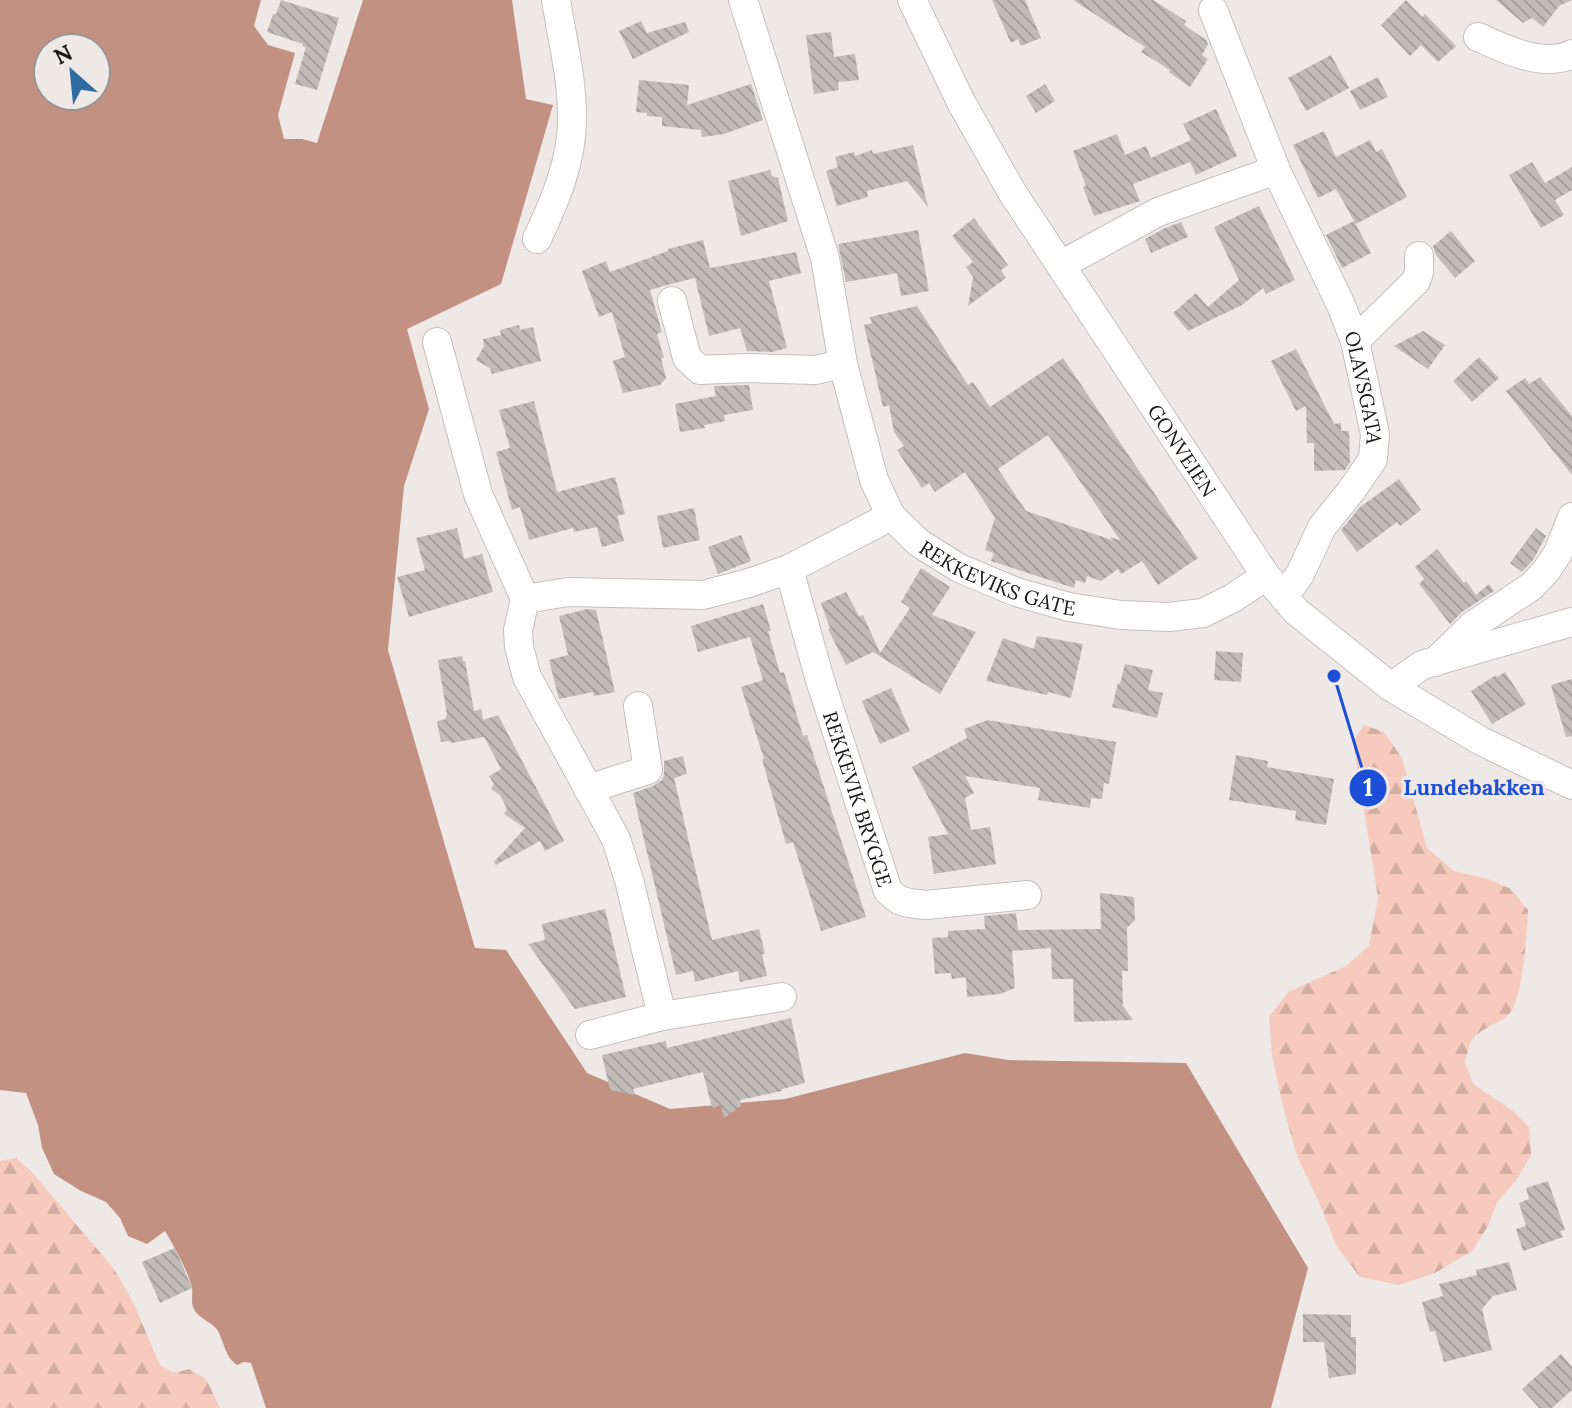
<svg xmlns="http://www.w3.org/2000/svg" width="1572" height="1408" font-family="Lora,serif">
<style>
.forest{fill:url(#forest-firs)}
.water{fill:#c29181;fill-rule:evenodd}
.building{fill:url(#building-back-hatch);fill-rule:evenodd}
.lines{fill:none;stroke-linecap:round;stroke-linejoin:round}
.minor-casing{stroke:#c5c0bf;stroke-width:30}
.minor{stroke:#fff;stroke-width:28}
.labels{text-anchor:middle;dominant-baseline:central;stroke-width:7;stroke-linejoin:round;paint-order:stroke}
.street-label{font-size:20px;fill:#191817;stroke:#eee8e7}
.leader{fill:none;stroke:#1d4ed8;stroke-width:3}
.callout-dot{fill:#1d4ed8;stroke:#eee8e7;stroke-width:3}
.mark-label{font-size:24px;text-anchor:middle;font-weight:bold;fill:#fff}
.callout-label{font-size:22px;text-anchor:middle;font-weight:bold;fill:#1d4ed8;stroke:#eee8e7;stroke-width:7;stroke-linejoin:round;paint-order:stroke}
</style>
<defs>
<pattern id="forest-firs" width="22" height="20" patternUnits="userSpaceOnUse" patternTransform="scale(2)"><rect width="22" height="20" fill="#f6cbbd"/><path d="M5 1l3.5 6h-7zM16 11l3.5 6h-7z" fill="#d2aea2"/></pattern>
<pattern id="building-back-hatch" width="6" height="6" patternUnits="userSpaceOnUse" patternTransform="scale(2)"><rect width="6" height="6" fill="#c1bcba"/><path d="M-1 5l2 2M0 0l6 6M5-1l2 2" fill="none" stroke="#a5a19f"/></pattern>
</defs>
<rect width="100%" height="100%" fill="#eee8e7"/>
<path class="forest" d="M1364,725L1384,732L1402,758L1427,848L1454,871L1488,879L1511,889L1528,910C1527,932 1523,1000 1509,1014C1500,1023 1481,1029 1473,1038C1469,1044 1467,1055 1465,1062L1473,1084L1513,1111L1529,1127L1531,1155L1517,1179L1497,1203L1488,1226L1472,1251L1435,1273L1399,1285L1360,1277L1337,1247L1318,1200L1297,1156L1283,1107L1272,1055L1269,1017L1288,992L1346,966L1369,946L1378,898L1353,741Z
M16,1158L32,1172L114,1269L133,1302L160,1365L174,1373L189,1369L206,1379L220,1408H0V1161Z"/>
<path class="water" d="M0,0H261L254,26L268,45L295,53L278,115L284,139H302L317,143L363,0H512L526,99L553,105L501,284L407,329L429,409L404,486L388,650L475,948L506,950L587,1073L670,1109L785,1099L965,1053L1008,1060L1186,1063L1308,1268L1271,1408H266L251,1363L244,1362L237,1365C225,1357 225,1345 219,1333C214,1321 198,1320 193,1307C191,1301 193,1294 192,1288C188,1271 174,1246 165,1231L147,1244L128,1236L120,1218L106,1202L81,1191L54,1174L42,1148L38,1125L26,1093L0,1090ZM48,48H96V96H48Z"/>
<path class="building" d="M281,0L339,18L317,90L295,84L306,47L302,46L303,44L267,32L273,14H276Z
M992,0H1025L1041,38L1021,46L1018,39L1011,43Z
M1073,0H1153L1186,21L1184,25L1206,40L1208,44L1202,55L1208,59L1190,87L1169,72L1170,70L1141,52L1145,47Z
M1406,0L1422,17L1425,14L1456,46L1438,62L1421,45L1410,56L1381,25Z
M1496,0H1572L1559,6L1543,27L1532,18L1523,23Z
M641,21L647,33L685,22L689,32L633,59L619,31Z
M831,32L834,57L855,54L859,80L838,82L839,90L814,94L806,35Z
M1331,55L1349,88L1306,111L1288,78Z
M1378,77L1388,97L1360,110L1350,91Z
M639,80L689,85L687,105L751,84L763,120L724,134L702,137L701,130L662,126V117L647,116V113L636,112Z
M1045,84L1055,101L1036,113L1026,96Z
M1216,109L1237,156L1196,175L1190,162L1133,184L1140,201L1094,216L1083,187L1086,186L1073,151L1117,134L1125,155L1146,146L1151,158L1191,140L1183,124Z
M1324,131L1336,157L1370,140L1376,152L1382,149L1407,197L1356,224L1336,189L1318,198L1293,145Z
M913,145L928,207L907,181L867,191L868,197L837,206L826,171L838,167L835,157L854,152L855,156L872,150L873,154Z
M1532,162L1545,183L1572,167V190L1555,200L1564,215L1541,228L1509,175Z
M770,170L772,176L778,178L788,221L741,236L728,181Z
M1259,206L1295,280L1266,294L1263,288L1242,305L1188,331L1173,313L1196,293L1208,307L1239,280L1214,227Z
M974,218L1008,265L1001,270L1006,278L968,306L973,277L966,267L973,262L952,236Z
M1354,221L1371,253L1342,268L1326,235Z
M1181,222L1188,237L1151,253L1145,239L1165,228Z
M918,230L929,291L901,296L897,273L846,282L838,244Z
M1451,231L1475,261L1455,278L1436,255L1433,246Z
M703,240L710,268L796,252L801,273L769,281L787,348L772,352L747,351L740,328L709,336L695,278L667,285L650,290L662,332L657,334L664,358H661L666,378L660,385L623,393L613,361L625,357L612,312L599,317L582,271L606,261L610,272L668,251V249Z
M917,306L968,385L973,382L990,407L1063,358L1198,558L1158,585L1142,561L1121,574L1118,569L1101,581L1087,576L1085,583L1076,580L1074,588L991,561L994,553L985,550L995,518L965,472L935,492L929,483L922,488L897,450L904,446L894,432L889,405L883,407L864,325L872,323L870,317ZM1048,435L1071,468L1120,540L1110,537L1112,540L1026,511L998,469Z
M519,325L520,330L533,327L541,361L492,374L490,368L476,360L484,346L483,339L501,335L500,330Z
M1423,331L1445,345L1428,369L1394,346Z
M1296,349L1334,424L1341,423V431H1349L1350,462L1345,470L1314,471V443H1307L1306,406L1296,411L1271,361Z
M1479,357L1499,378L1472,402L1453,381Z
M1540,377L1572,416V475L1506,391L1525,378L1529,384Z
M749,385L753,410L724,415L725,421L704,425L705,428L680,432L675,404L716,396L714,386Z
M534,401L557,492L615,477L625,514L617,516L624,541L602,547L597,527L574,532L573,528L529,540L520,507L512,510L496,452L510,448L499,410Z
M1399,479L1421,510L1400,526L1397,522L1357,552L1341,530L1360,507Z
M694,508L700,540L663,548L657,516Z
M457,528L464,559L482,554L493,592L409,617L397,577L425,570L416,538Z
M1536,528L1546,536L1533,560L1522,572L1510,563Z
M741,535L751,561L718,574L708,547Z
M1437,549L1464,583L1466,581L1476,595L1489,584L1494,591L1462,612L1450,624L1419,584L1424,579L1415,567Z
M921,568L950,587L932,615L976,632L940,694L873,652L846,665L828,629L830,628L821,603L846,592L859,616L863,615L880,653L910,608L901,602Z
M763,604L771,631H768L780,673L784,672L803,736L807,735L866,917L821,931L793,842L786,844L762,759H764L741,687L763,680L750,637L698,652L691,626Z
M587,609L596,610L615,692L594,696L593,692L559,699L549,660L568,655L559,616Z
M1037,636L1083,644L1071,698L1048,692L1047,695L986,681L1003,638L1034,649Z
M1216,651L1243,653L1241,682L1214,680Z
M462,656L463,661H465L474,711L481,709L483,720L498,715L564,841L545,851L540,841L496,865L494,862L525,828L504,814L507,809L500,795L491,789L494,784L489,776L501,769L484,737L451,743L450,741L441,742L437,721L446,719V716L447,715L438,660Z
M1125,664L1153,670L1148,690L1163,693L1157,718L1112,707L1118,683L1120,684Z
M1505,672L1526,704L1492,724L1471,691L1496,675L1497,677Z
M1572,679V736L1566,737L1551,685Z
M891,688L910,731L880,744L862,701Z
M988,720L1116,742L1109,784L1104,783L1102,799L1091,798L1090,808L1038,800L1040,788L965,776L974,793L965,798L971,830L990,827L996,864L934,874L928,837L948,834L912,767L967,738L964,729Z
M1236,755L1268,761L1267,767L1334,779L1326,825L1295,820L1296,811L1229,800Z
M683,756L687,774L674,778L712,940L759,929L765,954H762L767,976L740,982L738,971L695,982L693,971L676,975L633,793L653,786L662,780L664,775V761Z
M1100,893L1134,897L1135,920L1127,928L1128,971H1122L1123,1006L1133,1020L1074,1022L1073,979H1052L1051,948L1012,951L1015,988L1000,994L967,997L966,977L952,979L951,973L935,974L932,938L948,937V931L985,929L984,916L1016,913L1018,930L1101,929Z
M605,909L626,997L575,1009L528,944L545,940L542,924Z
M791,1018L805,1083L782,1089V1091L740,1100L741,1106L724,1118L721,1105L712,1108L703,1072L633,1089L635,1095L610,1090L602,1055L666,1041L667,1048Z
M1548,1181L1565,1230L1560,1231L1563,1237L1523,1251L1516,1229L1526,1226L1519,1203L1529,1199L1526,1188Z
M175,1248L192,1288L160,1303L142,1262Z
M1509,1262L1517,1290L1493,1296L1482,1309L1492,1350L1444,1362L1435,1331L1430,1332L1422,1302L1443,1296L1439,1284L1477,1275L1476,1270Z
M1303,1314L1351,1315V1337H1356V1374L1329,1378L1324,1342H1303Z
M1561,1354L1572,1367V1390L1552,1408H1539L1522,1389Z"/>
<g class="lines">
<defs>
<g id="minor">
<path id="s1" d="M743,0L825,258L843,364L874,480L891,516L919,543L959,568L1016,592L1069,607L1121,615L1169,617L1203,613L1233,598L1266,576"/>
<path id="s2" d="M912,0L961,102L1012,192L1266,576L1297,612L1391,687L1481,741L1572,785"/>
<path id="s3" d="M1213,10L1276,170L1341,305L1355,341L1375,434L1373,459L1351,491L1322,527L1300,574L1284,597"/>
<path d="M1478,37C1504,49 1543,68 1572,54"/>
<path d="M537,239C555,201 573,159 572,116C572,77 562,38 556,0"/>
<path d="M1061,265L1158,212L1276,170"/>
<path d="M672,301L687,358L700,370L747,368L815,370L843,364"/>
<path d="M1355,341L1416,281L1419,272V256"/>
<path d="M437,342L478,494L525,599L518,630L519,647L527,677L616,839L629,880L662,1016"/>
<path id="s4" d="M789,569L820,680L888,891L899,900L909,903L926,905L1027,895"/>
<path d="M525,599L568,592L703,595L749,583L789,569L891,516"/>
<path d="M1435,662L1472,626L1532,586L1546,571L1558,553L1572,517"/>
<path d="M1391,687L1422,665L1572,622"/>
<path d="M588,789L648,770L638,706"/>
<path d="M590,1035L662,1016L782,997"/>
</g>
</defs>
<use href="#minor" class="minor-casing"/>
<use href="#minor" class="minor"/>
</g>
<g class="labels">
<g class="street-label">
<text stroke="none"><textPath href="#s3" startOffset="408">OLAVSGATA</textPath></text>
<text stroke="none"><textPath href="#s2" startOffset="526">GONVEIEN</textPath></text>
<text stroke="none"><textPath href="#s1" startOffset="664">REKKEVIKS GATE</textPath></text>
<text stroke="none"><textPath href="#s4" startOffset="240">REKKEVIK BRYGGE</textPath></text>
</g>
</g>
<path class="leader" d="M1334 676L1368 788"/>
<g class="callout-dot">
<circle cx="1334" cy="676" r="8"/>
<circle cx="1368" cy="788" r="20"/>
</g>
<g class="mark-label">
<text x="1368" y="796">1</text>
</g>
<g class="callout-label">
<text x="1474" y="795">Lundebakken</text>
</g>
<g transform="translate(72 72) rotate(333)"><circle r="38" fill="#eee8e7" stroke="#999594" stroke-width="2"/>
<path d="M0-6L14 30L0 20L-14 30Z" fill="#2f6ca3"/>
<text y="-12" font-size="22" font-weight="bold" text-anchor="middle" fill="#191817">N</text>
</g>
</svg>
